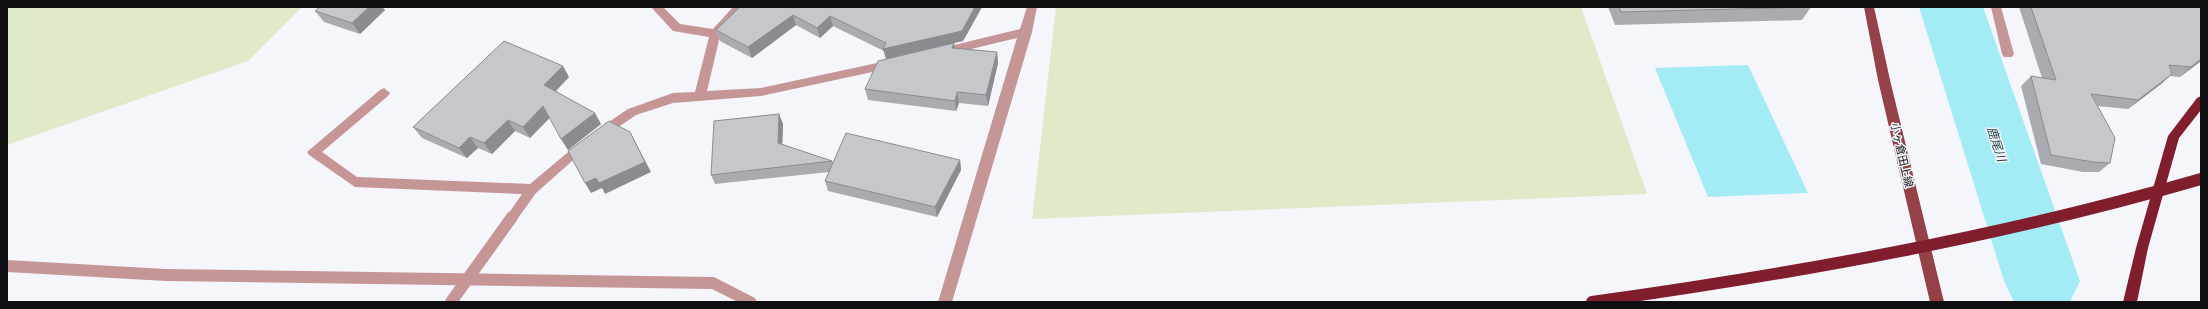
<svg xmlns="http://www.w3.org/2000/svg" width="2208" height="309" font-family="Mulish,'Noto Sans JP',sans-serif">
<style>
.green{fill:#dfeac8}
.water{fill:#a4ecf5}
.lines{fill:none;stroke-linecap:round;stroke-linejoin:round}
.river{fill:#a4ecf5;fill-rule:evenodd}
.minor{fill:#c69596;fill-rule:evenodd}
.major{fill:#944148;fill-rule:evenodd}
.highway{fill:#801e2d;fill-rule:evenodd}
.minor-bridge{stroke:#c69596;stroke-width:12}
.highway-bridge{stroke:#801e2d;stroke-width:12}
.wall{fill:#aaabb0}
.shaded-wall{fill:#8b8b90}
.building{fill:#c6c7cd;stroke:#8b8b90}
.labels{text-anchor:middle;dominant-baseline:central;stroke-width:3;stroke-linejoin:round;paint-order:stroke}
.street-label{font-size:11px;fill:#0f0f11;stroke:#f5f5fc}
.water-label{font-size:12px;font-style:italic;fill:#193c40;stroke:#f5f5fc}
</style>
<rect width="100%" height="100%" fill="#f5f5fc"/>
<path class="green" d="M7,7H302L248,61L7,145Z
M1056,7H1581L1647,194L1032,219Z"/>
<path class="water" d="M1748,65L1808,193L1708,197L1655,68Z"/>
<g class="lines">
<path class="river" d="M1919,7H1983L2080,281L2070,302H2014L2004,281Z"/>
<path class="minor" d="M651,7H663L680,24L713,29L733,7H744L720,36L707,91L761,88L891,60L897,64L891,68L761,96L673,103L636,115L605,136H597L595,133L597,130L628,109L673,93L695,92L709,37L673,31Z
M1027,7H1037L1032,32L952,302H938L1017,38L942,56L936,52L942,48L1020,29Z
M1991,7H2001L2014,54L2012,57H2004L2002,54Z
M384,88L390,93L388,96L322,152L357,177L530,184L579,143H587L589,146L536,193L516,221L512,222L508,221L506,217L522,194L355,187L309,155L307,152L380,90Z
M7,260L166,269L714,277L755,298L757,302H738L712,289L166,281L7,272Z"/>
<path class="major" d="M1864,7H1874L1890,80L1944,302H1930L1878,80Z"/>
<path class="highway" d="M2201,96V110L2179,138L2148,248L2137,302H2123L2136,248L2168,136L2197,98Z"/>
<path class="minor-bridge" d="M451,302L512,217"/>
<path class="highway-bridge" d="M1592,302C1799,273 2000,237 2201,179"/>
</g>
<path class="wall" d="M320,7H382L385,10L360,34L324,22L315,11Z
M740,7H982L963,41L954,43L955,48L997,52L998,63L988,106L959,103L956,111L868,100L865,89L886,59L884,51L833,26L820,38L796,25L752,58L720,41L716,30Z
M1608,7H1811L1802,20L1615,25Z
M2019,7H2201V61L2180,77L2170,76L2161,84L2128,109L2097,106L2110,163L2099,172H2083L2041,164L2021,86L2031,76L2042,78Z
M569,77L556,91L601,124L568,150L550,118L530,138L515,131L492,154L478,148L467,158L422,138L413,127Z
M779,114L783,124L782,145L832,161L833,162L960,160L961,170L937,217L828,191L825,181L829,172L715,184L711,175Z"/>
<path class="shaded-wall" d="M369,7H382L385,10L360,34L352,23Z
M975,7H982L963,41L954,43L956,54L886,59L883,49Z
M793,15L796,25L752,58L748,47Z
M830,16L833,26L820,38L817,28Z
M997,52L998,63L988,106L986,95Z
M2201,59V61L2180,77L2191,67Z
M563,66L569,77L551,96L544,85Z
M2172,74L2161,84L2128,109L2138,100Z
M957,92L959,103L956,111L955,101Z
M543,106L550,117L530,138L523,127Z
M595,113L601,124L568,150L561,139Z
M779,114L783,124L782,153L778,143Z
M508,120L515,131L492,154L484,143Z
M630,132L651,172L605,194L602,188L591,193L585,183Z
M470,137L478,148L467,158L459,148Z
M960,160L961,170L937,217L935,207Z"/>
<path class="building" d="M320,7H369L352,23L315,11Z
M740,7H975L962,31L883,49L886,43L830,16L817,28L793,15L748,47L716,30Z
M1619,7H1811L1621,12Z
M2031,7H2201V59L2191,67L2169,65L2172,74L2138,100L2091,94L2115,138L2110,163L2093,162L2051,155L2031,76L2056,80Z
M504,41L563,66L544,85L595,113L561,139L543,106L523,127L508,120L484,143L470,137L459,148L413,127Z
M954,43L952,48L997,52L986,95L957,92L955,101L865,89L878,61Z
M779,114L778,143L832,161L711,175L714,121Z
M609,121L630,132L645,162L599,183L596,178L585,183L568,151Z
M846,133L960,160L935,207L825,181Z"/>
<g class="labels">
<g class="street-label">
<text transform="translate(1902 155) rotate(77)">小ヶ倉田上線</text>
</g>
<g class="water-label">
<text transform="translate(1997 144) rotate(72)">鹿尾川</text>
</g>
</g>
<rect width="2208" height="309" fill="none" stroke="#0f0f11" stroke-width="16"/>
</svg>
